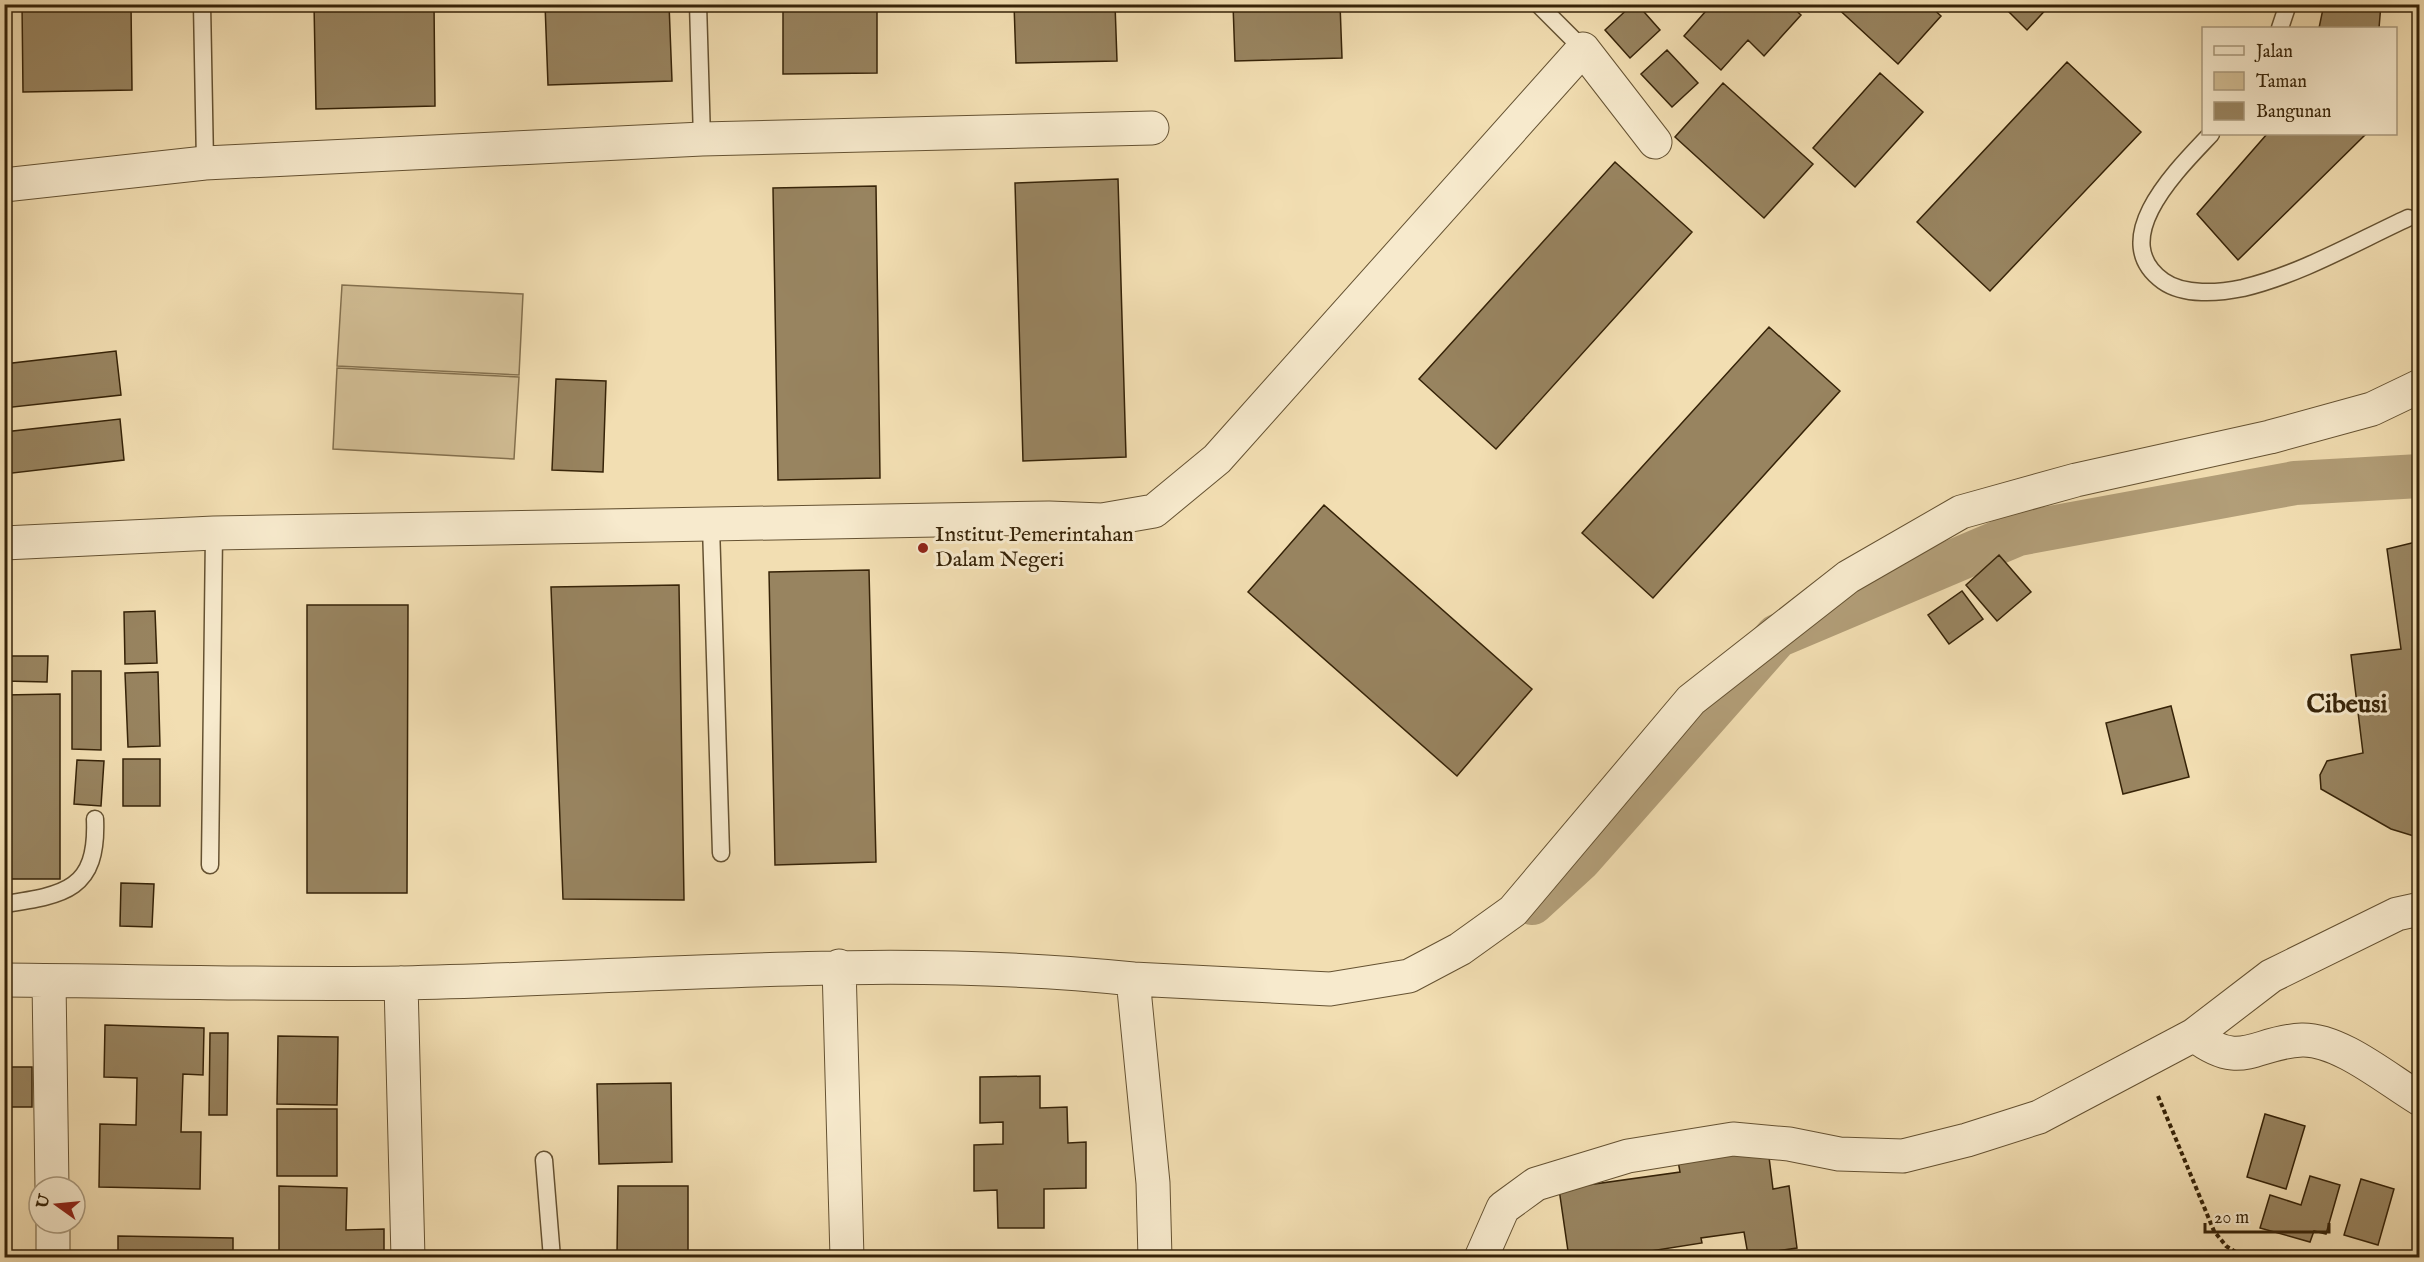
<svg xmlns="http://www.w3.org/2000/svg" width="2424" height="1262" font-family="'IM FELL English',serif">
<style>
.green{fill:#d2be95;stroke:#84704e;stroke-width:1.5}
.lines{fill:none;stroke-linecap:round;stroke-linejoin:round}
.canal{stroke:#b29e78;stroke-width:44}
.building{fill:#988460;stroke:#362308;stroke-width:1.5}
.lane-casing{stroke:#655232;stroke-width:19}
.street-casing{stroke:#655232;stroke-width:35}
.path{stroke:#362308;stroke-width:4;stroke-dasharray:4.5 3;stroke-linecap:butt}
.lane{stroke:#f7eacd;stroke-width:16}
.street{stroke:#f7eacd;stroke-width:33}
.poi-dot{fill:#8f2418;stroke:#f7eacd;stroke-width:2}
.labels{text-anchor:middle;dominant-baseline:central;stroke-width:6;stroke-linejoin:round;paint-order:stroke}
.poi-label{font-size:22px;fill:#362308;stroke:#f7eacd;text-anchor:start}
.quarter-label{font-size:26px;font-weight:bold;fill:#362308;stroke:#f7eacd}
</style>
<rect width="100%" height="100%" fill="#f2deb2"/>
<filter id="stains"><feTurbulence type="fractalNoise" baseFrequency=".00333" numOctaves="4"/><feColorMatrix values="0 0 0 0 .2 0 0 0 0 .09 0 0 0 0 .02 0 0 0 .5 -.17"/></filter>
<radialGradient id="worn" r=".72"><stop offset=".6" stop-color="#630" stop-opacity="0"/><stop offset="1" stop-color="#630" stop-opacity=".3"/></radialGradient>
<path class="green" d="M342,285L523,294L519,375L337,366Z
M337,368L519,377L514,459L333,449Z"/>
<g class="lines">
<path class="canal" d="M1532,903L1580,859L1777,636L2018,534L2295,483L2420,476"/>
</g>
<path class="building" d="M22,4H131L132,90L23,92Z
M314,4H434L435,106L316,109Z
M545,4H669L672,81L548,85Z
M783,4H877V73L783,74Z
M1014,4H1115L1117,61L1016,63Z
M1233,4H1340L1342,58L1235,61Z
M1633,4H1637L1660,30L1630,58L1605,30Z
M1712,4H1789L1801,15L1764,56L1748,40L1721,70L1684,36Z
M1833,4H1928L1941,16L1898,64Z
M2001,4H2051L2027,30Z
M2324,4H2381L2379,28H2319Z
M1667,50L1698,83L1672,107L1641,74Z
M2067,62L2141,132L1990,291L1917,222Z
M1880,73L1923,112L1855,187L1813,148Z
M1723,83L1813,164L1764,218L1675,137Z
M2267,134H2366L2238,260L2197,214Z
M1615,162L1692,232L1496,449L1419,379Z
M1118,179L1126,457L1023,461L1015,183Z
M876,186L880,478L778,480L773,188Z
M1769,327L1840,391L1653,598L1582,533Z
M116,351L121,395L4,408V364Z
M556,379L606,381L603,472L552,470Z
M120,419L124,460L4,474V432Z
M1324,505L1532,689L1457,776L1248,592Z
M2420,541V836L2417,837L2391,829L2321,789L2320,775L2327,761L2363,753L2351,655L2401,649L2387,549Z
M1999,555L2031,592L1997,621L1966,585Z
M869,570L876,862L775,865L769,572Z
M679,585L684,900L563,899L551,587Z
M1962,591L1983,619L1949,644L1928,615Z
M307,605H408L407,893H307Z
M155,611L157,663L125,664L124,612Z
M4,656H48L47,682L4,681Z
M72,671H101V750L72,749Z
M158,672L160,746L128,747L125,673Z
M60,694V879H4V695Z
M2171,706L2189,777L2123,794L2106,723Z
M123,759H160V806H123Z
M77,760L104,761L101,806L74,804Z
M121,883L154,884L152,927L120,926Z
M105,1025L204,1028L203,1075L183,1074L181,1132H201L200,1189L99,1187L100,1124L136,1125L137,1078L104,1077Z
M210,1033H228L227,1115H209Z
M278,1036L338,1037L337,1105L277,1104Z
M4,1067H32V1107H4Z
M1040,1076V1108L1067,1107L1068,1143L1086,1142V1188L1044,1189V1228H998L997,1190L974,1191V1145L1003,1144V1122L980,1123V1077Z
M671,1083L672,1162L599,1164L597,1084Z
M277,1109H337V1176H277Z
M2265,1114L2305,1126L2286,1189L2247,1177Z
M1768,1149L1773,1189L1789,1186L1797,1248L1748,1255L1744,1232L1701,1238L1702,1243L1606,1258H1569L1559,1189L1680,1172L1678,1161Z
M2310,1176L2340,1185L2326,1234L2314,1231L2310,1242L2260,1228L2270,1195L2301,1205Z
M2361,1179L2394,1189L2378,1245L2344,1235Z
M279,1186L347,1188L346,1230L384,1229V1258H279Z
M618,1186H688V1258H584V1255H617Z
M4,1194H6L8,1258H4Z
M118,1236L233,1238V1258H118Z"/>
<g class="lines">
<defs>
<path id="lane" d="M202,4L205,163
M698,4L702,139
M1538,4L1583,49
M2280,28L2288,4
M2211,134C2179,168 2105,239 2163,281C2184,296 2219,293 2243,288C2301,274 2354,243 2408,218
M711,526L721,853
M210,865L214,533
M4,904C65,895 98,890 95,819
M544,1160L552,1258"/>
<path id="street" d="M4,185L205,163L702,139L1152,128
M4,543L214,533L1049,518L1102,520L1154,511L1217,459L1583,49L1655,142
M839,966L847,1258
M4,980C137,981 270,985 402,983C646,978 890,953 1133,979
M49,981L52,1187
M401,983L408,1258
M2194,1035C2242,1072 2254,1042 2302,1040C2340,1039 2388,1080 2420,1099
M53,1223V1258
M1155,1258L1153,1183L1133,979L1330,989L1409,976L1460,949L1513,911L1691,700L1848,577L1961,512L2076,480L2270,437L2372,409L2420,386
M1481,1258L1503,1208L1536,1184L1628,1156L1733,1139L1789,1144L1839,1154L1903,1156L1967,1140L2039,1117L2194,1035L2271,976L2397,914L2420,909"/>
</defs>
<use href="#lane" class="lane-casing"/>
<use href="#street" class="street-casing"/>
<path class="path" d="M2158,1096L2214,1231L2226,1246L2245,1258"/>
<use href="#lane" class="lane"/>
<use href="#street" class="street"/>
</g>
<circle class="poi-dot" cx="923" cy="548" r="6"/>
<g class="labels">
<g class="poi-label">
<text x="935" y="535">Institut Pemerintahan<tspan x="935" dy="25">Dalam Negeri</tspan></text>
</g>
<g class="quarter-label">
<text x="2347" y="704">Cibeusi</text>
</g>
</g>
<rect width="2424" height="1262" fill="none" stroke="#f2deb2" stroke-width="24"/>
<rect x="6" y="6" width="2412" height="1250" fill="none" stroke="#362308" stroke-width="3"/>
<rect x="12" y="12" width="2400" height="1238" fill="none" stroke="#362308" stroke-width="1.5"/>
<rect x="2202" y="27" width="195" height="108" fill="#f7eacd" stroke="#aa9a7e" stroke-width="1.5"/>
<rect x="2214" y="46" width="30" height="9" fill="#f7eacd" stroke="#aa9a7e" stroke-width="1.5"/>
<text x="2256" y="57" font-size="18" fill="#362308">Jalan</text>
<rect x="2214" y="72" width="30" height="18" fill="#d2be95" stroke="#aa9a7e" stroke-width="1.5"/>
<text x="2256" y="87" font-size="18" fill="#362308">Taman</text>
<rect x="2214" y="102" width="30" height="18" fill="#988460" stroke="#aa9a7e" stroke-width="1.5"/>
<text x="2256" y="117" font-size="18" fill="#362308">Bangunan</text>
<g transform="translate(57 1205) rotate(285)"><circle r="28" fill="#f7eacd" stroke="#aa9a7e" stroke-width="1.5"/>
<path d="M0-4.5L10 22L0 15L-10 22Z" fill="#8f2418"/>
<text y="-9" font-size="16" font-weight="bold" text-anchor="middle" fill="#362308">U</text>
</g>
<path d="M2205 1223v9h124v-9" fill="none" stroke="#362308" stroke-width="3"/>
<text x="2214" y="1223" font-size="18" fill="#362308" stroke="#f7eacd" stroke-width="4.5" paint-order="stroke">20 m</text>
<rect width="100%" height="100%" filter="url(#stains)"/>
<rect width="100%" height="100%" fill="url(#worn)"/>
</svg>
